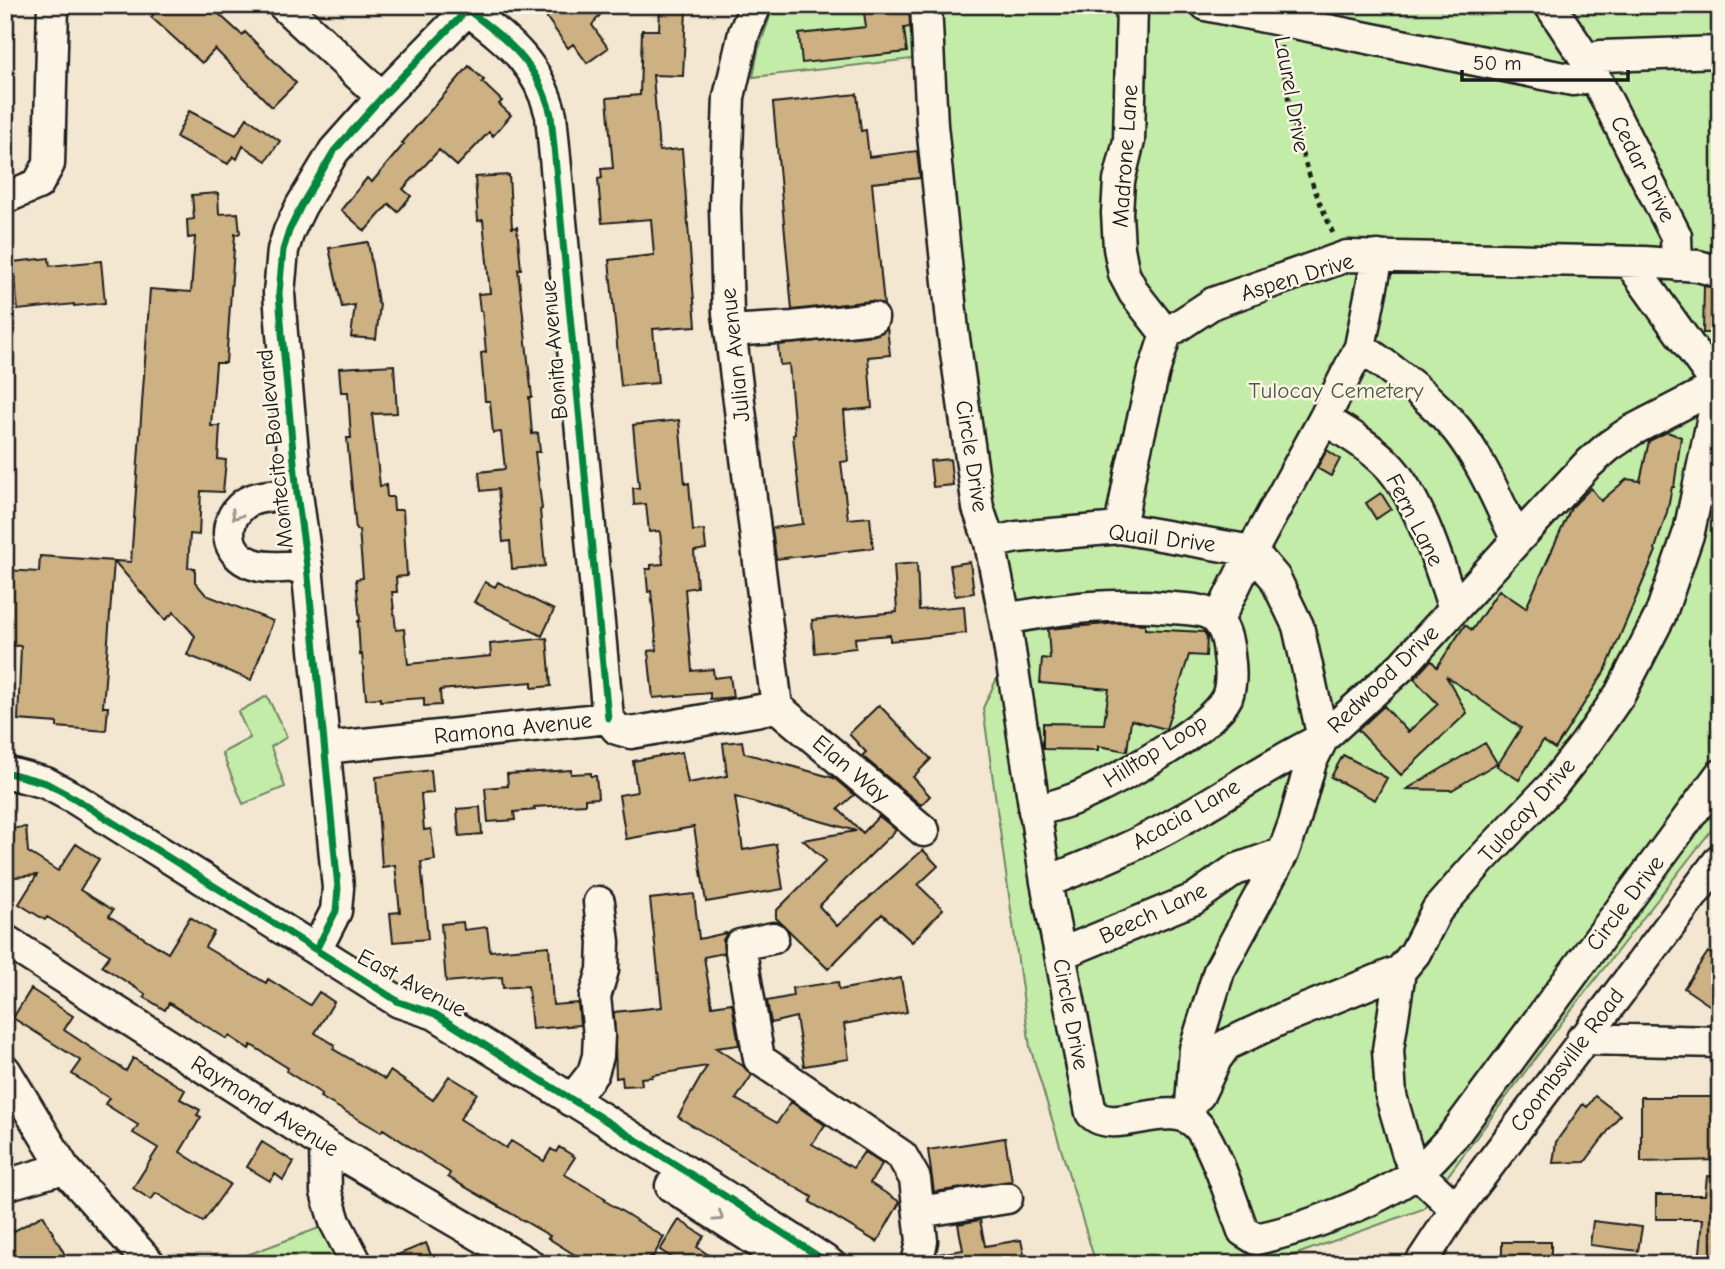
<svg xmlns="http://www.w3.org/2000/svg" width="1725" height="1269" font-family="'Comic Neue',sans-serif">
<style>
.green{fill:#c3eca8;stroke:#708462;stroke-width:2}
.building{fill:#cdb182;stroke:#1c1c1c;stroke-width:2}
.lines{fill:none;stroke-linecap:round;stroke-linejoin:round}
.minor-casing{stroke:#1c1c1c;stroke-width:35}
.path{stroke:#1c1c1c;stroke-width:4.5;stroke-dasharray:5 5;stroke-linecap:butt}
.minor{stroke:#fcf5e5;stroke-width:30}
.cycleway-casing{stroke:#fcf5e5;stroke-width:11}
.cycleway{stroke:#00873e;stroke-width:7}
.oneway{stroke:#97938b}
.labels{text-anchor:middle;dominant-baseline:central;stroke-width:5;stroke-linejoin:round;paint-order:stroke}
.street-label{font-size:23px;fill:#1c1c1c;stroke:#fcf5e5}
.park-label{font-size:23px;fill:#4e5a46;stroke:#fcf5e5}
</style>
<rect width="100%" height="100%" fill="#f3e7d1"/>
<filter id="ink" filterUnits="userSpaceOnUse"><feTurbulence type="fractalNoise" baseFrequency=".0143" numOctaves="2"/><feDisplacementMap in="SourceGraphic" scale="14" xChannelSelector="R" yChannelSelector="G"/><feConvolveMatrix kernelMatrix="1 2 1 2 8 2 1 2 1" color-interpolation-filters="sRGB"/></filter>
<g filter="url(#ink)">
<path class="green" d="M774,5H1720V819L1566,1017L1423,1209L1269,1264H1096L1030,1047L983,708L998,676L947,399L920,58L753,77L758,51Z
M267,696L287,737L271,747L285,787L243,804L222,753L250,738L238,712Z
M335,1222L357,1264H223Z"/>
<path class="building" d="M162,5H209L242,35L245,32L296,83L272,107L215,49L202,63L151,17Z
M538,5H608L592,25L608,48L587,63L573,44L568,48Z
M863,5H909L910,27L904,28L907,52L802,63L799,34L866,27Z
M660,8L686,9L683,76L653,75L659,151L682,149L696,326L653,329L658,383L621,386L609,260L654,255L651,219L602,223L598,179L602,178L601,169L613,168L607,98L640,95L642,30H659Z
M469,66L484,80L482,82L502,101L499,104L511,115L493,136L489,132L457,166L439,150L403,189L411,196L398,212L389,204L365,231L341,210L367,178L372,182L404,144L402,143Z
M857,94L861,131L866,130L869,157L917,151L920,178L872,183L884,305L871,301L792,310L773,103Z
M189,111L236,135L247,118L280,141L266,161L243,146L237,159L233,156L228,164L176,137Z
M509,175L512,228L517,227L521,269H518L532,397H529L532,434L538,433L540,452H535L542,509L540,510L545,566L512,569L510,541L503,542L498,489L481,491L479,472L505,469L501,432L493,433L490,401H485L481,353L486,352L482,311H480L478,294L490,293L483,220L478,221L475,177Z
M218,193L219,214L238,213L240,234H235L226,363H216L211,426H220L218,459L226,460L223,492L201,491L199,535L190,534L188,568H195V582L206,595L273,621L251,680L187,655L195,636L174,612L165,620L114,561L131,562L150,289L191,292L195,237L188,238L187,220L194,219L192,195Z
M368,242L378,303L380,304L376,339L351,337L355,305L342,307L329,248Z
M49,258L50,266L101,261L105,303L74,306V304L18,310L13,262Z
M1704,286L1720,289V333H1703Z
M887,327L890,355L868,357L872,408L844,411L848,461L841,462L848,519L870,517L873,548L776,559L772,528L803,524L796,465L793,435L795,434L789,364L780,365L778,345L875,335L883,332Z
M394,365L397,413L372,414L380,486L386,485L387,497H393L394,510H403L407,576L396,577L397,592H392L396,630L404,629L408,664L491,656L490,644L547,638L551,686L532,688V682L440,690L441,705L424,706V698L380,701V698L366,699L362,654L360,655L358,621H360L356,579L363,578L359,530H356L347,438H351L348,392H341L339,368Z
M679,420L685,484L689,483L693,531L704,530L706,549L694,551L697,587L685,589L692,671L713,669L714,678L730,676L733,697L710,699V693L653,698L648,651L657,650L651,591L648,592L646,569H651V565L663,564L660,531L649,532L646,504L634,505L633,488H639L633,425Z
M1667,432L1681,437L1674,487H1672L1667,512L1655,549L1656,551L1606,669L1555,749L1543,741L1519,780L1497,766L1521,728L1446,676L1467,713L1401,775L1358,730L1384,706L1408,732L1438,704L1414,679L1431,660L1437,667L1465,625L1472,630L1499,590L1526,608L1571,508L1591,488L1601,501L1627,479L1640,481L1649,441Z
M1327,450L1340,459L1331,476L1317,468Z
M950,459L953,485L933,487L930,461Z
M1381,493L1391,509L1376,519L1366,503Z
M40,556L114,561L103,707H108L106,731L57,727V723L18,720L21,646L5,645V570L39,572Z
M970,562L974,593L955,596L950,565Z
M917,563L919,610L964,606L966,633L890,641V635L855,638L856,648L815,653L812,620L897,612L894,565Z
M485,582L495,587L498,582L554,610L542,636L474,602Z
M1119,623L1145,624V629L1204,632L1207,637L1206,656L1189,655L1166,729L1131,720L1127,751L1098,746V750L1043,749V723L1104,724L1109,689L1040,683L1042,658L1050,659L1048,629Z
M879,705L931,759L913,777L930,796L921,805L862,756L866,752L849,734Z
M742,741L744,753L834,778L854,795L838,809L863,833L879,816L896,830L819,906L837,926L923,850L938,866L918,885L943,909L912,942L882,914L828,969L776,918V911L826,861L803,840L856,831L735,797L743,850L776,844L783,889L706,902L694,827L626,839L619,795L637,792L633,761L682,752L688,783L727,776L723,743Z
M1485,743L1497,763L1452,790L1407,789Z
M1343,755L1387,778L1375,800L1331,777Z
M431,770L433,793L421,794L424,830L431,829L435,860L421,862L428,939L393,942L390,913L400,912L395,865L382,867L376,777Z
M571,770V774L591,773V776H596L598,798L585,799V804L534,807L535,810L514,812L515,820L488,822L485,788L508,786L507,774Z
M480,807L482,834L459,836L457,809Z
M26,827L28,852L58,871L76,844L99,859L80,890L113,910L109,916L168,953L190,917L214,932L205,947L266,983L268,979L310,1005L319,992L334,1002L315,1033L335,1045L333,1049L385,1079L390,1071L433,1100L449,1076L477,1093L460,1119L506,1148L511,1141L544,1161L551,1149L556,1152L559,1147L575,1157L564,1174L606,1199L605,1201L664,1237L653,1257L651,1256L646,1264H570L575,1255L548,1238L550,1236L448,1177L450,1173L383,1129L381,1132L320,1097L322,1094L286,1071L288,1068L251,1045L249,1049L229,1036L227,1039L169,1003L165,1010L144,997L145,994L102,966L110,955L47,917L45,920L19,904L37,875L5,878V829Z
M694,894L699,939L726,933V935L723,940L724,953L704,957L712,1006L732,1003L739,1045L716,1048L743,1066L752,1075L736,1099L777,1123L791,1102L825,1125L812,1144L853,1168L864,1152L882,1164L870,1183L900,1202L877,1242L810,1202L812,1197L678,1117L707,1066L652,1075V1077L641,1078L642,1085L623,1086L622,1077L616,1078L614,1012L662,1007L650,899Z
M463,922L464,930L487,927L490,951L549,946L553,1005L578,1003L580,1025L532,1029L528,986L503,988L502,977L446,982L441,924Z
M1708,952L1720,959V996L1712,1007L1684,988Z
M901,978L907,1012L844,1024L849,1059L804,1066L796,1017L771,1023L767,1001L793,996L792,988L838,982L839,990Z
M31,989L73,1016L64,1030L126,1071L133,1058L185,1090L180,1099L200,1110L197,1115L201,1117L180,1152L230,1184L203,1222L156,1193L151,1200L133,1188L158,1148L133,1133L138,1125L105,1104L109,1098L72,1074L81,1061L13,1018Z
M1595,1096L1620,1115L1585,1162L1553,1163L1556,1142L1583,1104L1587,1107Z
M1641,1097H1720V1160L1641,1162Z
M1005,1138L1012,1181L934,1192L928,1150Z
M262,1142L294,1162L283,1180L275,1174L270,1181L247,1167Z
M1707,1176L1720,1177V1264H1699L1703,1219H1656V1195H1705Z
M43,1215L70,1264H5V1236Z
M679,1220L704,1236L697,1247L722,1264H682L660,1250Z
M980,1220L985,1246L1021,1240L1026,1264H939L938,1254L963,1250L958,1224Z
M1593,1221L1642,1227L1638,1251L1590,1245Z
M1502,1242H1551V1264H1502Z
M426,1243L433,1260L422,1264H376Z"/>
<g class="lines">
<defs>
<path id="minor" d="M283,5L382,97
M756,5L744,33L729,97L725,208L728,313L777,707
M926,5L932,125L953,331L978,508L990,543L1005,619L1046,882L1091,1113C1115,1138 1171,1095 1198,1126C1215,1146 1233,1205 1243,1231L1256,1239C1305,1229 1376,1202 1416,1173C1430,1163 1442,1147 1454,1135L1720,775
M1132,5L1129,141L1119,181L1117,213L1119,248L1124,274L1134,293L1166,334
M1206,5L1573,80L1595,76
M1550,5L1587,61L1676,236L1677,265
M468,10C509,42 538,63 551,115L608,718
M1587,61L1601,56L1720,52
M5,198L38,184L49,164L53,5
M730,331L793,327L873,318
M1360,347C1395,372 1431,397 1458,431C1483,463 1499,504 1517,540
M1324,419C1345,432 1368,445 1386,463C1418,494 1440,567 1454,609
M297,494C281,496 258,494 244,504C221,522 225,555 253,564C269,570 290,566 307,566
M1120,528L1131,470L1154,371L1166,334L1213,303L1347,256L1644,262L1698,266L1720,272
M990,543L1017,537L1120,528L1252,551
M1252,551L1275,578L1298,626L1323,738
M1005,619C1064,608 1112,602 1173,608C1184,609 1200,609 1209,614C1224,622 1228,640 1229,655C1231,668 1232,684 1227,697C1211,730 1115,781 1079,797C1065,803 1049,807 1034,811
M1218,620L1252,551L1324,419L1360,347L1378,256
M777,707L924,831
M325,748L608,718L617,729L631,733L777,707
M5,772L46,783L74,798L399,1002L435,1014C567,1097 700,1178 830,1264
M1046,882C1092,864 1139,845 1183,819C1230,792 1274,762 1323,738
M773,938L740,945L759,1059L902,1156L915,1179L922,1241L917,1264
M5,940L325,1145L529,1264
M316,950L336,911L338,888L307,566L297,494L282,334L279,293L283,250L289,231L301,206L334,151L382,97L472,5
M1060,954L1194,899L1235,870L1283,853
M1400,971L1388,1050L1391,1096L1408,1155L1418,1173L1456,1209
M1582,1039L1720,1042
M5,1070L64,1168L150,1264
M1199,1095L1216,1059L1226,1045L1281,1019L1400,971L1415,953L1437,910L1481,860L1552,786L1586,743L1620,694L1660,616L1689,532L1720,383
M571,1101L593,1073L598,1056L599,1035L595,997L603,970L604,942L599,902
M1190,1118L1195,1049L1219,971L1283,853L1294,823L1311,762L1323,738L1402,666L1517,540L1586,466L1609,446L1631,431L1718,386L1630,263
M325,1145L326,1192L335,1222L357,1264
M5,1185L64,1168
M671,1186L792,1264
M919,1212L1007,1198
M1420,1264L1456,1209L1720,859"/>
</defs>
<use href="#minor" class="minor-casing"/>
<path class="path" d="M1281,46C1287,115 1305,172 1334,235"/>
<use href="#minor" class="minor"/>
<defs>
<path id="cycleway" d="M468,10C509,42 538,63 551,115L608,718
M5,772L46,783L74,798L399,1002L435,1014C567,1097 700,1178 830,1264
M316,950L336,911L338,888L307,566L297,494L282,334L279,293L283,250L289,231L301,206L334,151L382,97L472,5"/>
</defs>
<use href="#cycleway" class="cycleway-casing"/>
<use href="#cycleway" class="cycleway"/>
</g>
<defs><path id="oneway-chevron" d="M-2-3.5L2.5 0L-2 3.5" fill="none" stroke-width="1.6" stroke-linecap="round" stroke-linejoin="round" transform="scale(1.75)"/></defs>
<g class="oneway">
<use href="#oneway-chevron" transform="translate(236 515) rotate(123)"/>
<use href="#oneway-chevron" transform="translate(719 1217) rotate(34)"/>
</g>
</g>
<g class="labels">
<g class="street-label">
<text transform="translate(1292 94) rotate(80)">Laurel Drive</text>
<text transform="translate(1125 156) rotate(-86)">Madrone Lane</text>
<text transform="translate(1643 169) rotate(63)">Cedar Drive</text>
<text transform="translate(1297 277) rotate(-17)">Aspen Drive</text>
<text transform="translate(554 350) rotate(-95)">Bonita Avenue</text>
<text transform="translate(735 355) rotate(-96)">Julian Avenue</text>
<text transform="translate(275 449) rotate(-96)">Montecito Boulevard</text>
<text transform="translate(972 456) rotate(81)">Circle Drive</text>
<text transform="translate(1415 520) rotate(63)">Fern Lane</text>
<text transform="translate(1162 538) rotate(7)">Quail Drive</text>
<text transform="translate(1383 679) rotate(-44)">Redwood Drive</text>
<text transform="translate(513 728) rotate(-6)">Ramona Avenue</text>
<text transform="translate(1155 751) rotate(-32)">Hilltop Loop</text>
<text transform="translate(851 769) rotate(40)">Elan Way</text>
<text transform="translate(1527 810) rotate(-48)">Tulocay Drive</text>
<text transform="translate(1186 814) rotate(-30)">Acacia Lane</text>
<text transform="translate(1625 903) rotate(-53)">Circle Drive</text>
<text transform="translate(1153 913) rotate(-25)">Beech Lane</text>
<text transform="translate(412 983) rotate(28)">East Avenue</text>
<text transform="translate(1071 1014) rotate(79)">Circle Drive</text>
<text transform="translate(1567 1060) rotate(-53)">Coombsville Road</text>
<text transform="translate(265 1106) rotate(32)">Raymond Avenue</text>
</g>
<g class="park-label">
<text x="1336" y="390">Tulocay Cemetery</text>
</g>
</g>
<rect width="1725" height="1269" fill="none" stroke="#fcf5e5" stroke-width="28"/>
<rect x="14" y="14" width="1697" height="1241" fill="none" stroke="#1c1c1c" stroke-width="2.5" filter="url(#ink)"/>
<path d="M1462 70v10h166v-10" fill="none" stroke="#1c1c1c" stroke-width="3.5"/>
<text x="1473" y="70" font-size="21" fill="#1c1c1c" stroke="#fcf5e5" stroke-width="5" paint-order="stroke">50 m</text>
</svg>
